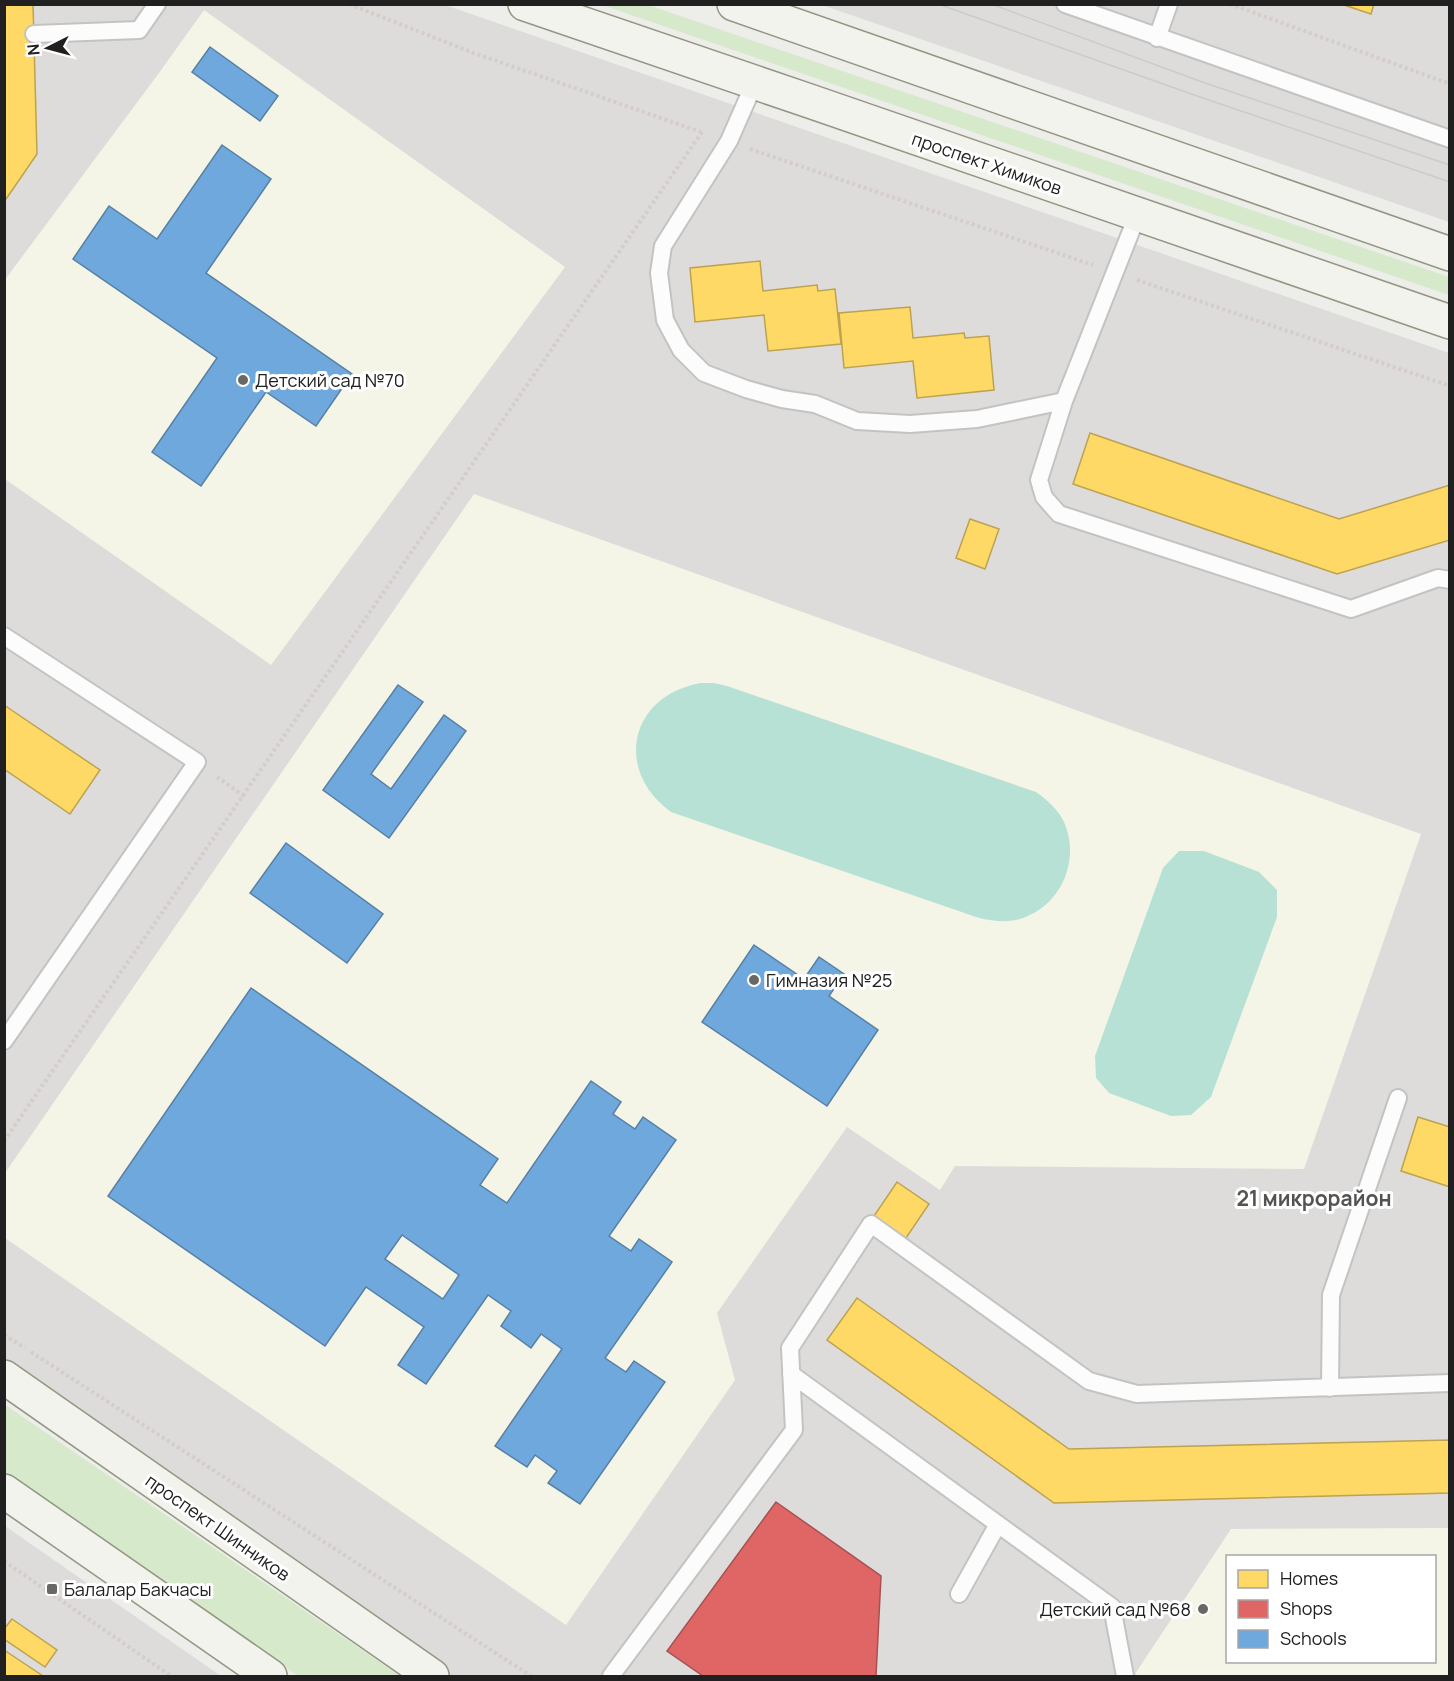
<svg xmlns="http://www.w3.org/2000/svg" width="1454" height="1681" font-family="Manrope,sans-serif">
<style>
.residential{fill:#dddcda;fill-rule:evenodd}
.education{fill:#f4f5e6;fill-rule:evenodd}
.grass{fill:#d6e9cb}
.pitch{fill:#b8e1d5}
.homes{fill:#ffd966;stroke:#bca251;stroke-width:1.5}
.shops{fill:#e06666;stroke:#a65151;stroke-width:1.5}
.schools{fill:#6fa8dc;stroke:#577fa4;stroke-width:1.5;fill-rule:evenodd}
.lines{fill:none;stroke-linecap:round;stroke-linejoin:round}
.lane-casing{stroke:#c3c3c1;stroke-width:20}
.secondary-casing{stroke:#929682;stroke-width:36}
.path{stroke:#d6ccc9;stroke-width:4;stroke-dasharray:3 3;stroke-linecap:butt}
.lane{stroke:#fcfcfc;stroke-width:16}
.secondary{stroke:#f2f3ec;stroke-width:33}
.tram{stroke:#cbcbca;stroke-width:1.5}
.poi-dot{fill:#686866;stroke:#fff;stroke-width:2}
.labels{text-anchor:middle;dominant-baseline:central;stroke-width:6;stroke-linejoin:round;paint-order:stroke}
.street-label{font-size:18px;fill:#202020;stroke:#fff}
.poi-label{font-size:18px;fill:#202020;stroke:#fff;text-anchor:start}
.quarter-label{font-size:21px;font-weight:bold;fill:#535353;stroke:#fff}
</style>
<rect width="100%" height="100%" fill="#edede9"/>
<path class="residential" d="M5,5H445L1449,353V1676H435L5,1378ZM1228,1556H1434V1662H1228Z
M822,5H1449V222Z
M5,1526L221,1676H5Z"/>
<path class="education" d="M204,10L565,267L271,665L5,479L4,281L159,73Z
M474,494L1421,834L1304,1169L955,1166L940,1190L847,1127L717,1313L735,1380L566,1625L5,1238V1173Z
M1449,1528V1676H1139L1135,1674L1231,1529ZM1228,1556H1434V1662H1228Z"/>
<path class="grass" d="M602,5H648L1449,277V295Z
M4,1404L400,1676H298L5,1473Z"/>
<path class="pitch" d="M701,683H714L727,686L1036,792C1047,800 1058,809 1064,822C1081,860 1061,907 1020,919C1006,923 993,921 979,918L671,812C613,770 630,695 701,683Z
M1179,851H1204L1259,872L1277,890V917L1211,1097L1191,1115L1171,1116L1109,1093L1096,1078L1095,1056L1163,868Z"/>
<path class="homes" d="M4,4H33L37,154L4,202Z
M1341,4H1374L1371,14Z
M760,261L763,291L817,285L818,291L835,289L841,344L768,351L764,315L695,322L690,268Z
M910,307L913,338L964,333L965,338L989,336L994,390L917,398L913,361L844,368L839,313Z
M1090,433L1339,519L1450,485V540L1337,574L1073,484Z
M970,519L999,529L985,569L956,558Z
M4,705L100,770L70,814L4,769Z
M1418,1117L1450,1127V1187L1401,1171Z
M897,1182L929,1204L906,1238L874,1216Z
M857,1298L1069,1449L1450,1440V1493L1054,1503L827,1340Z
M12,1619L57,1650L45,1667L4,1639V1629Z
M4,1650L43,1676H4Z"/>
<path class="shops" d="M776,1502L881,1576L876,1676H703L667,1651Z"/>
<path class="schools" d="M210,47L278,96L260,121L192,72Z
M222,145L271,179L206,273L352,374L316,426L266,392L201,486L152,452L217,358L73,259L109,206L157,239Z
M398,685L423,702L371,774L391,789L444,715L466,731L389,838L323,790Z
M286,843L383,914L347,963L250,893Z
M754,945L804,979L819,957L844,974L829,996L878,1030L827,1106L702,1022Z
M251,988L498,1159L480,1185L507,1203L591,1081L621,1102L613,1114L635,1129L643,1117L676,1140L609,1236L631,1251L639,1239L672,1262L605,1358L626,1372L634,1361L665,1382L580,1504L548,1483L557,1471L535,1455L527,1467L495,1446L562,1349L541,1334L531,1348L501,1326L511,1311L488,1295L426,1384L398,1365L424,1327L366,1287L325,1346L108,1196ZM402,1235L459,1275L443,1299L385,1259Z"/>
<g class="lines">
<defs>
<path id="lane" d="M1065,4L1450,139
M34,34L139,30L157,4
M1157,38L1169,4
M755,82L729,141L663,246L659,273L665,320L681,350L704,373L746,389L782,399L815,404L857,421L910,424L977,419L1064,401L1137,216
M1064,401L1039,480L1044,497L1059,514L1351,609L1438,578L1450,580
M4,636L197,762L4,1041
M791,1374L1112,1607L1125,1676
M1330,1388L1331,1295L1398,1098
M959,1594L998,1524
M611,1676L794,1430L790,1348L871,1224L1089,1381L1137,1394L1450,1383"/>
<path id="secondary" d="M525,4C834,108 1141,217 1450,322
M734,4L1450,254
M4,1377L432,1676
M4,1491L270,1676"/>
</defs>
<use href="#lane" class="lane-casing"/>
<use href="#secondary" class="secondary-casing"/>
<path class="path" d="M349,4L471,52L704,133
M1230,4L1450,84
M750,149L1093,265
M1137,280L1450,386
M217,777L244,796
M4,1141L702,132
M4,1335L25,1348
M31,1352L531,1676
M4,1561L171,1676"/>
<use href="#lane" class="lane"/>
<use href="#secondary" class="secondary"/>
<path class="tram" d="M938,4L1200,97L1450,182
M991,4L1205,83L1450,165"/>
</g>
<g class="poi-dot">
<circle cx="243" cy="380" r="6"/>
<circle cx="754" cy="980" r="6"/>
<rect x="46" y="1583" width="12" height="12" rx="3"/>
<circle cx="1203" cy="1609" r="6"/>
</g>
<g class="labels">
<g class="street-label">
<text transform="translate(987 163) rotate(19)">проспект Химиков</text>
<text transform="translate(218 1527) rotate(35)">проспект Шинников</text>
</g>
<g class="poi-label">
<text x="255" y="380">Детский сад №70</text>
<text x="766" y="980">Гимназия №25</text>
<text x="64" y="1589">Балалар Бакчасы</text>
<text x="1191" y="1609" text-anchor="end">Детский сад №68</text>
</g>
<g class="quarter-label">
<text x="1314" y="1198">21 микрорайон</text>
</g>
</g>
<rect width="1454" height="1681" fill="none" stroke="#202020" stroke-width="12"/>
<rect x="1226" y="1555" width="210" height="108" fill="#ffffff" stroke="#a6a6a6" stroke-width="1.5"/>
<rect x="1238" y="1570" width="30" height="18" fill="#ffd966" stroke="#a6a6a6" stroke-width="1.5"/>
<text x="1280" y="1585" font-size="18" fill="#202020">Homes</text>
<rect x="1238" y="1600" width="30" height="18" fill="#e06666" stroke="#a6a6a6" stroke-width="1.5"/>
<text x="1280" y="1615" font-size="18" fill="#202020">Shops</text>
<rect x="1238" y="1630" width="30" height="18" fill="#6fa8dc" stroke="#a6a6a6" stroke-width="1.5"/>
<text x="1280" y="1645" font-size="18" fill="#202020">Schools</text>
<g transform="translate(48 48) rotate(264)" stroke="#ffffff" stroke-width="4.5" paint-order="stroke">
<path d="M0-4.5L10 22L0 15L-10 22Z" fill="#202020"/>
<text y="-9" font-size="16" font-weight="bold" text-anchor="middle" fill="#202020">N</text>
</g>
</svg>
